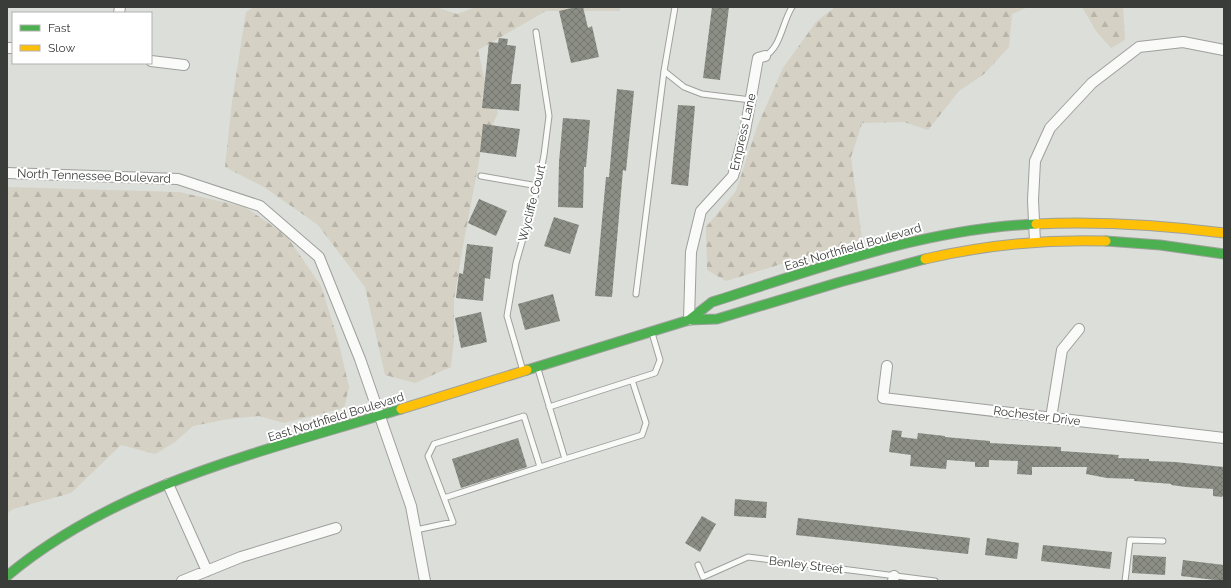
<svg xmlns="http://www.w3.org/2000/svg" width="1231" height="588" font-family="Raleway,sans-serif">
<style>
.forest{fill:url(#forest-firs)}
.building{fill:url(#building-cross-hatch)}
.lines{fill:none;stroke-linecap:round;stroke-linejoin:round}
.lane-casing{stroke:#9ea09c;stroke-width:7}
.street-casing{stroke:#9ea09c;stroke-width:12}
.fast-casing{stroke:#9ea09c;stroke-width:11}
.slow-casing{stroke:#9ea09c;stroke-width:11}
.lane{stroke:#fafaf9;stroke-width:5}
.street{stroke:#fafaf9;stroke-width:10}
.fast{stroke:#4caf50;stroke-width:9}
.slow{stroke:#ffc107;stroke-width:9}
.labels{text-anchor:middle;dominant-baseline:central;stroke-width:4;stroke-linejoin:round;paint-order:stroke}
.street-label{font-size:12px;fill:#3a3c39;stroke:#fff}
</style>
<defs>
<pattern id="forest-firs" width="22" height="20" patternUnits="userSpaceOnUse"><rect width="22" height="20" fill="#d5d1c4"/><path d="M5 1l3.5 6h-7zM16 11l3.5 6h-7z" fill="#b8b4a9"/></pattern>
<pattern id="building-cross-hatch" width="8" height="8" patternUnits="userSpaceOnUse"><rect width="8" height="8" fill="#8c8e86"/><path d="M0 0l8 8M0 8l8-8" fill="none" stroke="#73756f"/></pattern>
</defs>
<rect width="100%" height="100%" fill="#dbded9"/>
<path class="forest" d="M254,7H436L457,14L476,7H620V11H546L478,50L485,82L498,113L481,150L463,246L454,299V339L451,367L415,383L385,375L365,287L318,225L264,187L225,167L232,102L246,12Z
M835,7H1028L1012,14L1009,47L984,74L959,91L928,130L904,122L862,123L851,157L862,239L726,281L707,270L706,227L736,191L757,127L783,68L816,22Z
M1082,7H1123L1125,40L1111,48L1096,31Z
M7,187L179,192L245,207L286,235L321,286L338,340L349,387L344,408L284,423L259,416L228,419L193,426L175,442L155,454L121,445L71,493L13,509L7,514Z"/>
<path class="building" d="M576,7H583L588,28L592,26L599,57L571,63L559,11Z
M712,7H729L720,80L703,78Z
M499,38L508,39L507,45L516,46L511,84H521L519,111L482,108L489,42L498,43Z
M617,89L634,91L626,171L623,170L612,297L595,296L606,177H609Z
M678,105L695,106L688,186L671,184Z
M563,118L590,120L586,167H584L583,208L558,207L559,162Z
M483,124L520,129L516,157L480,152Z
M479,199L507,211L496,236L468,223Z
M554,217L579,225L570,254L544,246Z
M467,244L493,247L490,279L485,278L483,301L456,298L459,273L463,274Z
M553,294L560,321L525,330L518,304Z
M481,312L487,342L461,348L455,318Z
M892,430L902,431L901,437L917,439L918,433L945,436V437L990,441V443L1061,447V451L1119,455L1118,458L1149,459V461L1175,462L1224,467V494L1222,497L1213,496V489L1186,487L1171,485L1172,484L1134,481V479L1107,478L1086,474L1087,467H1032V475L1017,474L1018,461L989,460V467H975V462L947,460L946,469L910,466L911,455L889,452Z
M518,438L527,467L461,488L452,459Z
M735,499L767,502L766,518L734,516Z
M702,516L716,524L700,552L685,543Z
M798,518L970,538L968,554L796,535Z
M987,538L1019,543L1017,559L985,555Z
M1043,545L1112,552L1110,569L1041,561Z
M1133,555L1166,557L1165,575L1132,573Z
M1183,560L1224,565V581L1181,576Z"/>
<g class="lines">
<defs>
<path id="lane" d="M765,56C781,47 782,23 792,7
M664,71L684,87L702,94L751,100
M481,176L538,186
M636,294L664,71L675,7
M523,371L507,316L516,263L538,186L544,155L549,116L536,32
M549,407L655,373L660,360L652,333
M565,459L642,435L646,423L632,380
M444,498L428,456L434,444L524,416L540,467
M416,530L453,522L444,498L565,459L538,369
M698,565L703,577L748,557L935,581
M1125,581L1130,540L1163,541"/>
<path id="street" d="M119,13L120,7
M7,48H13
M151,61L184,65
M7,173L178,179L260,206L319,257L360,359L411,506L425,581
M1035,242L1033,200L1035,161L1050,128L1092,83L1139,47L1183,42L1224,50
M689,320L691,252L701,211L733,176L745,131L758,58L765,56
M887,366L883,398L1224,438
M1051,418L1062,350L1079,329
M168,484L207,571
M182,581L241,557L336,528
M893,581L894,576"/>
<path id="fast" d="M1106,241L1160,245L1224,254
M689,320L712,302C819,268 923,229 1036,224
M527,370L689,320L717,319L840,282L925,259
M7,576C118,483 266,451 401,409"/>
<path id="slow" d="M1036,224C1099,221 1161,225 1224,233
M925,259C985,245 1045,239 1106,241
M401,409L527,370"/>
</defs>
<use href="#lane" class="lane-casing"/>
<use href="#street" class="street-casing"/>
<use href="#fast" class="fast-casing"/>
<use href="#slow" class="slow-casing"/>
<use href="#lane" class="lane"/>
<use href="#street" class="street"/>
<use href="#fast" class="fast"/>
<use href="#slow" class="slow"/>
</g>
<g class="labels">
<g class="street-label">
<text transform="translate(743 132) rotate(-77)">Empress Lane</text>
<text transform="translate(94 176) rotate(2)">North Tennessee Boulevard</text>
<text transform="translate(532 203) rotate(-76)">Wycliffe Court</text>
<text transform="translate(853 247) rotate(-16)">East Northfield Boulevard</text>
<text transform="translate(1037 416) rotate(7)">Rochester Drive</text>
<text transform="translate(336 417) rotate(-17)">East Northfield Boulevard</text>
<text transform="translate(806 565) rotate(7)">Benley Street</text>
</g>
</g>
<rect width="1231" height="588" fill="none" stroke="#3a3c39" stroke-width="16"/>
<rect x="12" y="12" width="140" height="52" fill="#ffffff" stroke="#b0b1b0"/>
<rect x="20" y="25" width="20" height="6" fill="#4caf50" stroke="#b0b1b0"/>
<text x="48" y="32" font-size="12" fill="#3a3c39">Fast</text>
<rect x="20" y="45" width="20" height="6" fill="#ffc107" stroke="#b0b1b0"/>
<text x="48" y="52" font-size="12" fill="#3a3c39">Slow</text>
</svg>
